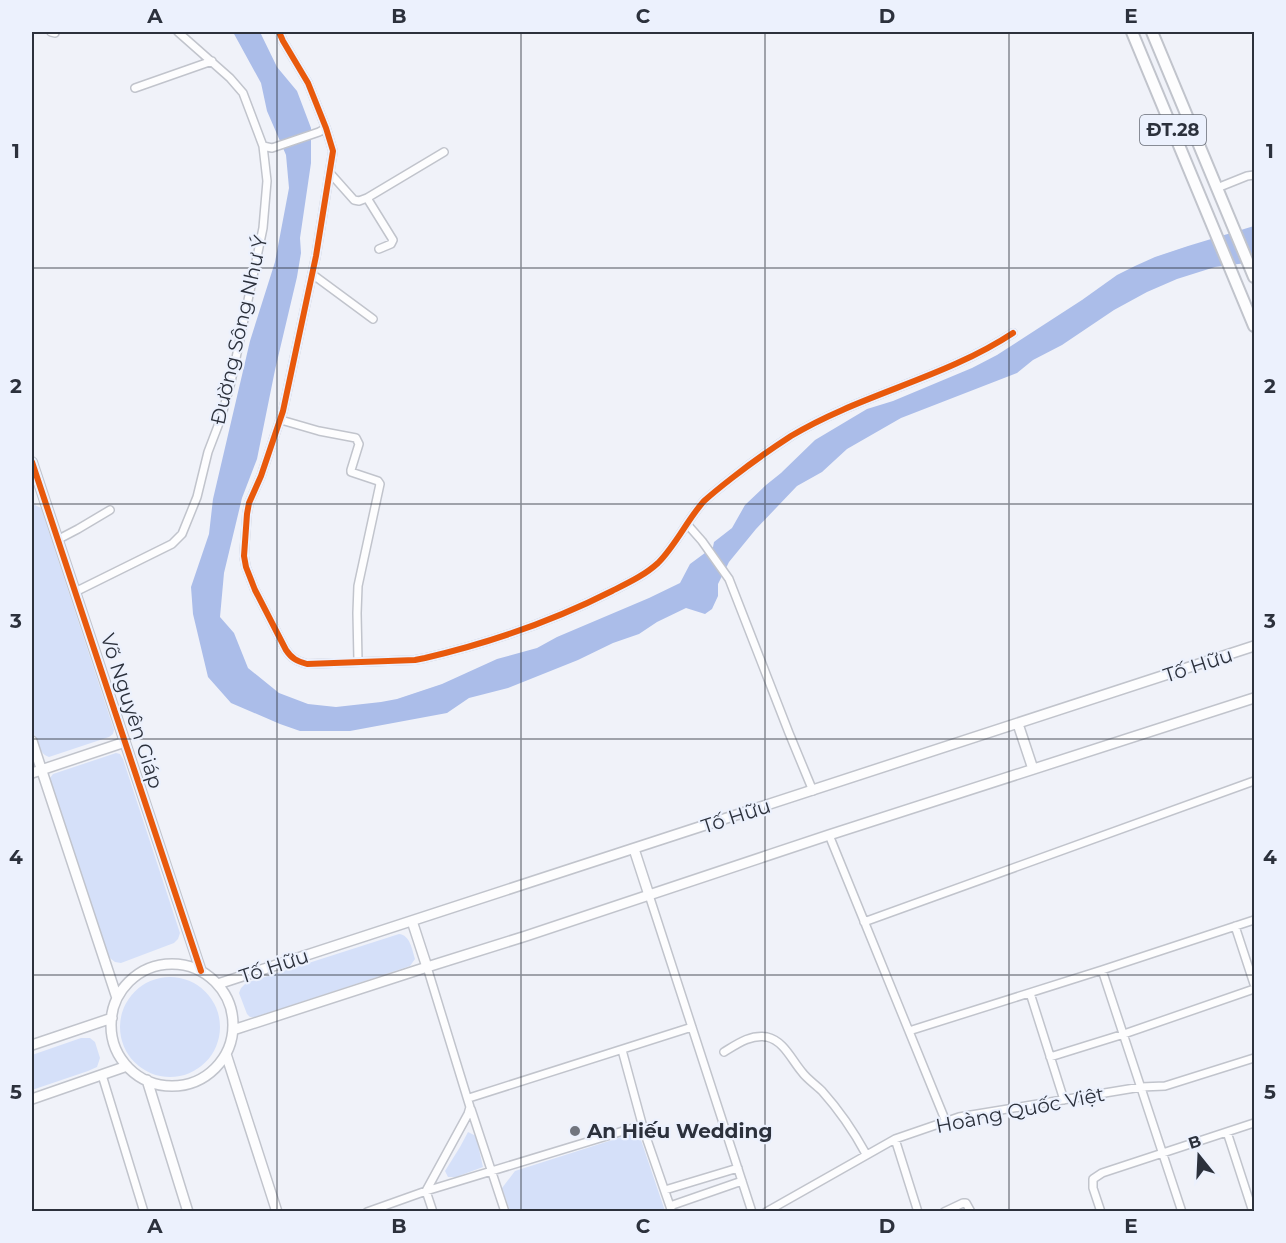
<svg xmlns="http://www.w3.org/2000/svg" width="1286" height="1243" font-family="Montserrat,sans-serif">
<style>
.green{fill:#d5e0f9}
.water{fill:#abbde9}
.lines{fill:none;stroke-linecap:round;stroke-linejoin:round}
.street-casing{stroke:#c1c4cc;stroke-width:10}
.secondary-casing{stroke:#c1c4cc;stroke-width:12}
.primary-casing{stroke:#c1c4cc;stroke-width:14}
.street{stroke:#fdfdfe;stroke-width:7}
.secondary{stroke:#fdfdfe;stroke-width:9}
.primary{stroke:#fdfdfe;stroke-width:10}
.cycleway-casing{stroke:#ecf1fd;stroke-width:10}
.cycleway{stroke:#e8590c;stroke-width:6}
.grid{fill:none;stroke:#2c313c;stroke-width:1.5;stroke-opacity:0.55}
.poi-dot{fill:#71757e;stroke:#ecf1fd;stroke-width:2}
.labels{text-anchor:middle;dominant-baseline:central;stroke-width:4.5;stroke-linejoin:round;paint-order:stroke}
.shield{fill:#ecf1fd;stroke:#666b76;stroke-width:1.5}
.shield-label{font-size:18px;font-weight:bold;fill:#2c313c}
.street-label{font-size:20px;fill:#2c313c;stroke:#ecf1fd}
.poi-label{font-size:20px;font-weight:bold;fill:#2c313c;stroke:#ecf1fd;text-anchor:start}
.neatline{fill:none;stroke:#2c313c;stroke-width:2}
.grid-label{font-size:20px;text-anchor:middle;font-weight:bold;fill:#2c313c}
</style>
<rect width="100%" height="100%" fill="#f0f2f9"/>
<path class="green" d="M35,505L41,508L114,730L113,734L109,737L49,757C37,753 35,736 32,725V506Z
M116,753L120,754L123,759L180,933L178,939L174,943L121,963L115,962L106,955L50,783V778L53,774Z
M399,934C410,935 412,949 415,959L410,966L256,1017H250L247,1014L239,993L241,988L246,983Z
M120 1027a50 50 0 1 1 100 0a50 50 0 1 1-100 0Z
M81,1038H90L95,1042L100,1058L97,1067L88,1071L32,1090V1055Z
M468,1132L476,1136L483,1167L456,1177H448L445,1171L460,1147Z
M631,1134L641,1140L665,1211H510L502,1188L515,1171Z"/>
<path class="water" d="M233,32H260L277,67L297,91L311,128V163L300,238L301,253L297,277L275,370L257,459L242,498L224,573L220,617L234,633L248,668L279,693L308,704L336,707L381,702L397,699L442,684L497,659L537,648L557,637L649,598L680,583L690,564L713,547L714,542L732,528L745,505L766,485L781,473L815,440L867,409L893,401L972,368L997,355L1082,300L1117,275L1135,266L1155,257L1188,246L1254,226V262L1215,267L1177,279L1147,292L1114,310L1062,345L1033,360L1017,373L901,418L847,449L822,472L797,486L756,529L729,562L718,584V596L712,609L705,614L686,608L657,622L639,634L613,643L578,660L508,688L469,698L447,713L350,731H300L280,724L231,703L208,677L193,614L191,587L209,534L213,499L250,341L275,262L289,188L286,155L267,111L261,83Z"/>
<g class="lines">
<defs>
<path id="street" d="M51,32L55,33
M279,32L283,41L308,83L326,128L333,151L316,256L283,411L261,476L249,503L247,514L244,556L246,567L255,590L286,650C292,659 297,661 307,664L415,660L425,658C489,643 553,621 612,591C628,583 645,575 658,563C676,545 687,520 704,501C713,493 723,485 732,478C751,463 771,449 791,436C861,394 945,378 1013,333
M135,88L212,61
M263,146L272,148L319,132L326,128
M330,173L354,200L359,201L367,198L444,152
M1217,188L1247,176L1254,175
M367,198L393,240L391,244L379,249
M312,274L373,319
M281,420L319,431L356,438L359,444L351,470V472L378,481L380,484L358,586L357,613L358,661
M687,524L702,541L729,579L789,733L813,791
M57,540L78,529L110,510
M75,592L172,544L182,534L197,497L208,452L221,418L231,382L263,228L267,181L263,146L243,93L230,78L178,32
M829,835L946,1122
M649,895L752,1212
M864,922L1254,781
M1235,926L1254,984
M427,967L470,1107L468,1114L426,1191L433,1212
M1102,970L1182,1212
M1030,993L1064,1100
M909,1031L1102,970L1254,920
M622,1050L644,1131
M724,1052C737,1044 751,1034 767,1037C784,1041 791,1059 802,1072C807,1079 815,1084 822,1091C839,1110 854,1132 866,1154
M1050,1057L1124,1034L1254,989
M102,1075L144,1212
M469,1098L692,1027
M471,1109L505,1212
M1227,1132L1253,1212
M895,1139L918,1212
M665,1190L738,1168
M670,1206L742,1181
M367,1212L426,1191L633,1128C640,1128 643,1130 646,1137L672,1212
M766,1212L895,1139L959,1117L1141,1087L1165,1086L1254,1058
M944,1212L963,1203H966L971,1212
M1101,1212L1093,1188V1179L1102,1173L1254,1123"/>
<path id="secondary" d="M32,462L201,971
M1018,724L1033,769
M32,741L117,998
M32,773L125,742
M634,849L649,895
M412,921L427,967
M111 1025a61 61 0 1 1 122 0a61 61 0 1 1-122 0Z
M218,984L1254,646
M233,1030L424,968L526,936L829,835L1254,698
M32,1045L112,1018
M226,1054L277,1212
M147,1080L188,1212
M32,1099L127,1066"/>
<path id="primary" d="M1132,32L1254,326
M1152,32L1254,277"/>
</defs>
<use href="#street" class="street-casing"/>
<use href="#secondary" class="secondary-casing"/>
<use href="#primary" class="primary-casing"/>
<use href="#street" class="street"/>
<use href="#secondary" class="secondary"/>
<use href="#primary" class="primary"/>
<defs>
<path id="cycleway" d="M279,32L283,41L308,83L326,128L333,151L316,256L283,411L261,476L249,503L247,514L244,556L246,567L255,590L286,650C292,659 297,661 307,664L415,660L425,658C489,643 553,621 612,591C628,583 645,575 658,563C676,545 687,520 704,501C713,493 723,485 732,478C751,463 771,449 791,436C861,394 945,378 1013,333
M32,462L201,971"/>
</defs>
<use href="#cycleway" class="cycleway-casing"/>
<use href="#cycleway" class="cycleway"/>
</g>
<path class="grid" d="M277,32V1212M521,32V1212M765,32V1212M1009,32V1212M32,268H1254M32,504H1254M32,739H1254M32,975H1254"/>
<circle class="poi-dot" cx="575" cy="1131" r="6"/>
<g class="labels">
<rect class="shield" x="1140" y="115" width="66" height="30" rx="4.5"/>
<g class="shield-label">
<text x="1173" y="130">ĐT.28</text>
</g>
<g class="street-label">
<text transform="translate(239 330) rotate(-77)">Đường Sông Như Ý</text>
<text transform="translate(1198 665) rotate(-18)">Tố Hữu</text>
<text transform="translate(132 711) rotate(72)">Võ Nguyên Giáp</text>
<text transform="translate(736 816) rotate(-18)">Tố Hữu</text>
<text transform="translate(274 966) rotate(-18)">Tố Hữu</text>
<text transform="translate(1020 1110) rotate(-11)">Hoàng Quốc Việt</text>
</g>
<g class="poi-label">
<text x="587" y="1131">An Hiếu Wedding</text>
</g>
</g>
<rect width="1286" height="1243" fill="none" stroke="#ecf1fd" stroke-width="66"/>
<g transform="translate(1199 1156) rotate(342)" stroke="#ecf1fd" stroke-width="4.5" paint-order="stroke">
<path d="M0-4.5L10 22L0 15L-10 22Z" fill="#2c313c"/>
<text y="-9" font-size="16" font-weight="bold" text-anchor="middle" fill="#2c313c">B</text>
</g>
<rect x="33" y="33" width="1220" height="1177" class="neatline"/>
<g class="grid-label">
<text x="155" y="23">A</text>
<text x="399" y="23">B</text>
<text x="643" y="23">C</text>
<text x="887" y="23">D</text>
<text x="1131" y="23">E</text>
<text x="16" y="158">1</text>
<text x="1270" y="158">1</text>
<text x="16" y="393">2</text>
<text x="1270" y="393">2</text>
<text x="16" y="628">3</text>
<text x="1270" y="628">3</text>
<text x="16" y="864">4</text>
<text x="1270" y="864">4</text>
<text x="16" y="1099">5</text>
<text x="1270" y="1099">5</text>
<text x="155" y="1233">A</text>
<text x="399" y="1233">B</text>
<text x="643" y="1233">C</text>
<text x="887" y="1233">D</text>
<text x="1131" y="1233">E</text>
</g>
</svg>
